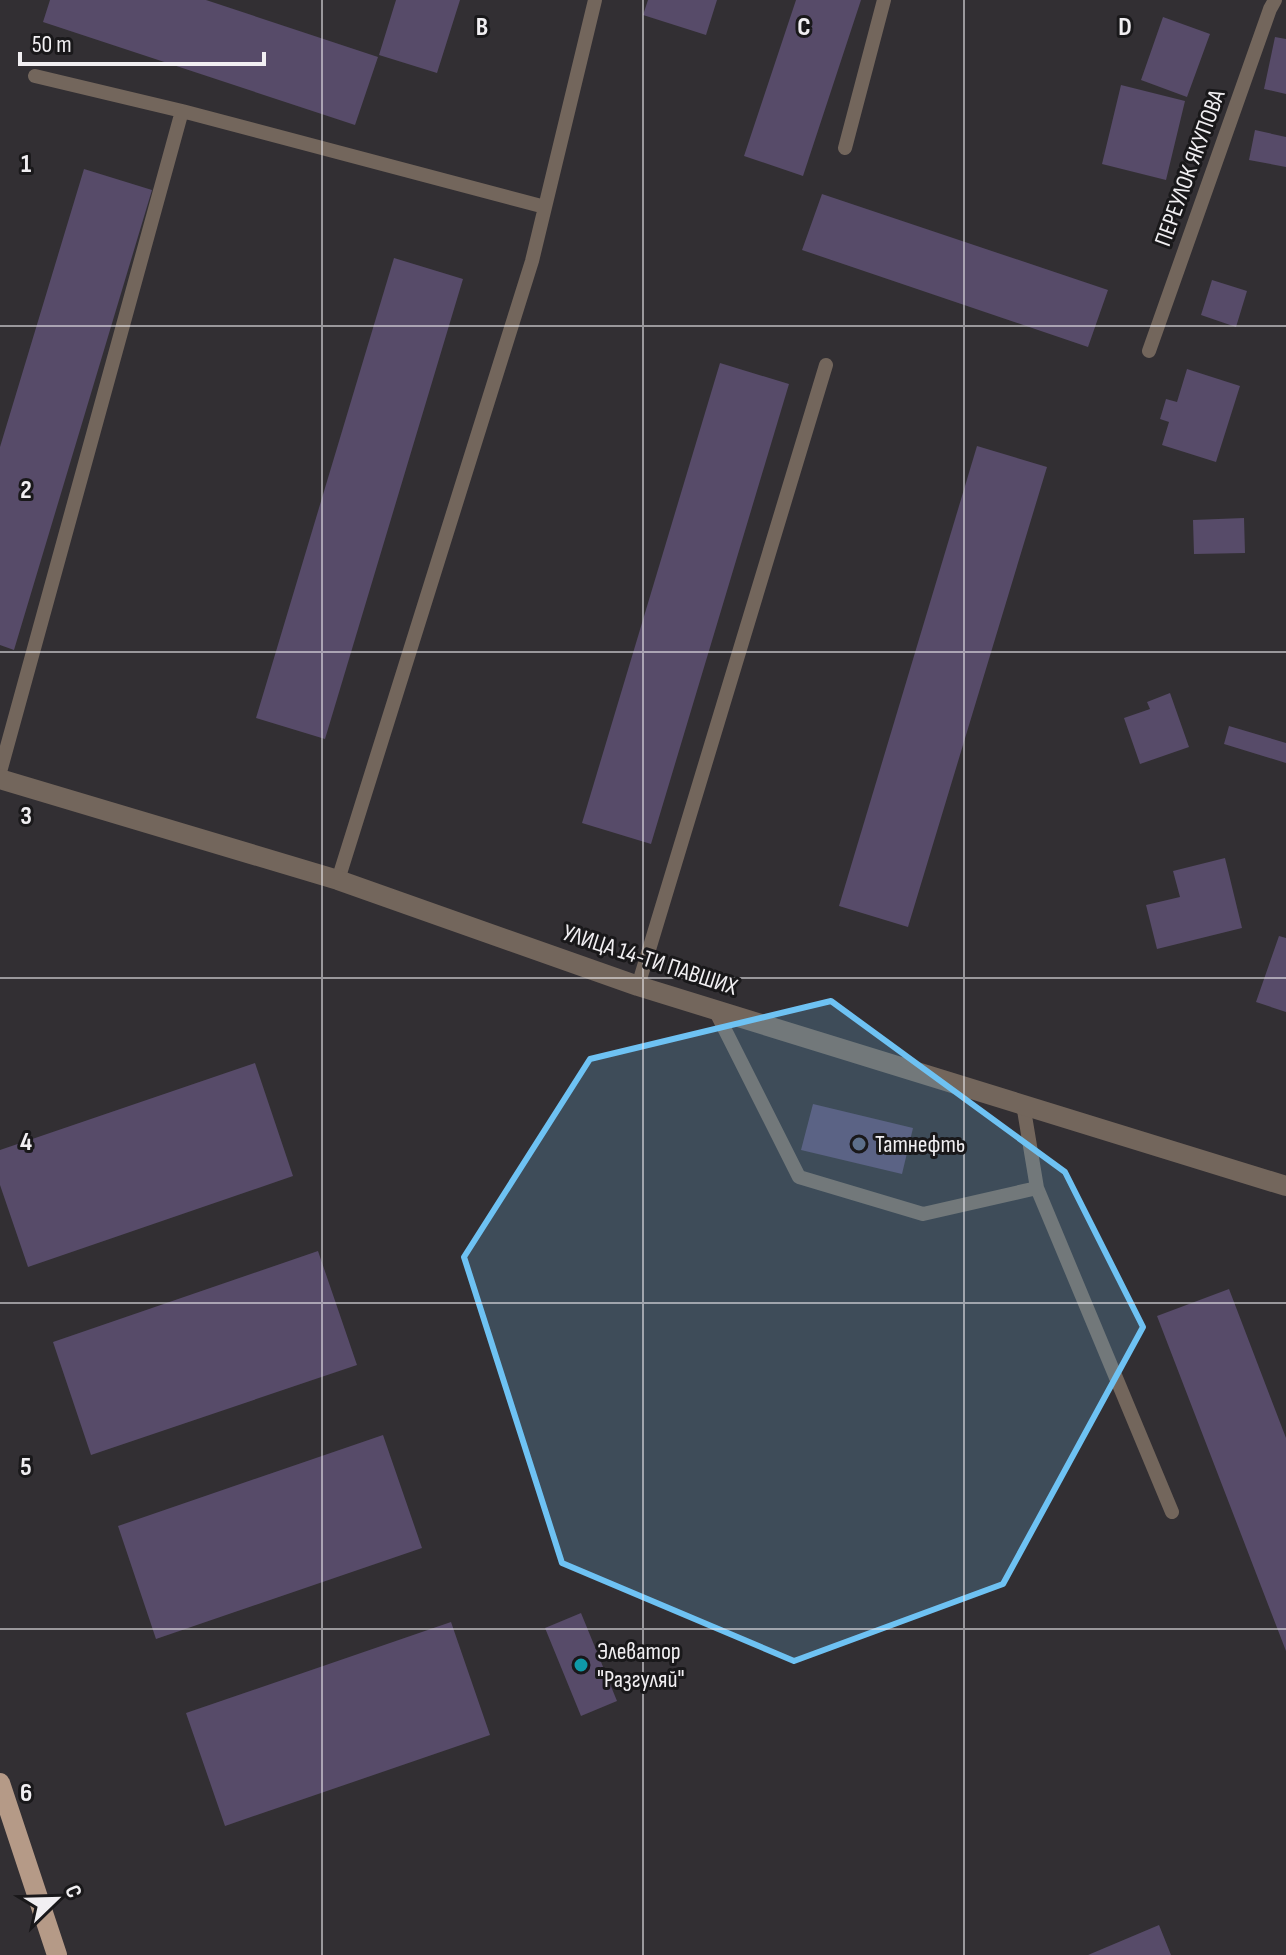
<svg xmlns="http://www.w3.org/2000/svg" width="1286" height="1955" font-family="'Sofia Sans Condensed',sans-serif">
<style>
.building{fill:#574b69}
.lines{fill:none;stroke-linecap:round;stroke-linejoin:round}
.service{stroke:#73665c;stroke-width:14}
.minor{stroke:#73665c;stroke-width:20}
.primary{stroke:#b59a87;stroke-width:20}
.marked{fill:#6ec2f3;fill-opacity:0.2;stroke:#6ec2f3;stroke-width:6;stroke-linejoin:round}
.grid{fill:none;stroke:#f1eff2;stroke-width:2;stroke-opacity:0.55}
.service-dot{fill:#5c6f8a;stroke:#19181a;stroke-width:3}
.culture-dot{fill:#0f9aa8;stroke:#19181a;stroke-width:3}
.labels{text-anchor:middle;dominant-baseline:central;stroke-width:6;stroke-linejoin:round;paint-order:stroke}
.street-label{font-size:24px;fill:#f1eff2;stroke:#19181a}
.poi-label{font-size:24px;fill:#f1eff2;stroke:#19181a;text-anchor:start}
.grid-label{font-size:26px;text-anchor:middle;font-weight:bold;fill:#f1eff2;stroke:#19181a;stroke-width:6;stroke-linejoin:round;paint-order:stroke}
</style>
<rect width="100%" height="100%" fill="#322f33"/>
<path class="building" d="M50,0H206L378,57L355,125L43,22Z
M396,0H460L437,73L379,55Z
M648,0H717L706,35L643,15Z
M796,0H861L803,176L744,156Z
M1163,17L1210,34L1187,97L1141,80Z
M1275,37L1286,39V94L1264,89Z
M1121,85L1185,101L1166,180L1102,164Z
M1255,130L1286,137V167L1249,160Z
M84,169L152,190L14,650L0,645V447Z
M822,194L1108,290L1088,347L802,250Z
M394,258L463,279L325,739L256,718Z
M1212,280L1247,291L1236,327L1201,315Z
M720,363L789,384L651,844L582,823Z
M1187,369L1240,386L1216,462L1162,445L1169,422L1160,419L1166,399L1177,402Z
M977,446L1047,467L908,927L839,906Z
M1244,518L1245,553L1194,554L1193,520Z
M1170,693L1189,747L1140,764L1124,718L1150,709L1147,702Z
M1229,726L1286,743V763L1224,744Z
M1225,858L1242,928L1157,949L1146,905L1180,897L1173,871Z
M1279,936L1286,938V1012L1256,1002Z
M255,1063L293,1176L28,1267L0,1185V1150Z
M813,1104L913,1128L902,1174L801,1150Z
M318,1251L357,1365L91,1455L53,1342Z
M1229,1289L1286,1438V1651L1157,1316Z
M383,1435L422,1548L156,1639L118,1526Z
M581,1613L617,1701L581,1716L545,1628Z
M451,1622L490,1735L225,1826L186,1713Z
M1159,1925L1171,1955H1088Z"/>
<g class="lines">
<path class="service" d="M35,76L182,111L545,207
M845,148L884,0
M1149,351L1270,9L1275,0
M0,772L182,111
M338,880L532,261L595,0
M638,986L826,365
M715,1010L799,1177L923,1214L1037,1188
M1023,1104L1037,1188L1172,1512"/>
<path class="minor" d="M0,779L338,880L638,986L1286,1186"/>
<path class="primary" d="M0,1783L57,1955"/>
</g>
<path class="marked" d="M831,1001L1065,1172L1143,1327L1003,1584L794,1661L562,1563L464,1257L590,1059Z"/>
<path class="grid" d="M322,0V1955M643,0V1955M964,0V1955M0,326H1286M0,652H1286M0,978H1286M0,1303H1286M0,1629H1286"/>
<circle class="service-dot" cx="859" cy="1144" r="8"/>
<circle class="culture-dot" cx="581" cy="1665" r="8"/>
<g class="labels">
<g class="street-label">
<text transform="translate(1190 168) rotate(-70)">ПЕРЕУЛОК ЯКУПОВА</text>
<text transform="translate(650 960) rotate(18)">УЛИЦА 14-ТИ ПАВШИХ</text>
</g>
<g class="poi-label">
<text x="875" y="1144">Татнефть</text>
<text x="597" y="1651">Элеватор<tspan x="597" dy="28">"Разгуляй"</tspan></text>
</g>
</g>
<g class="grid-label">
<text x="482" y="35">B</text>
<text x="804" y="35">C</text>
<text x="1125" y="35">D</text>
<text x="26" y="172">1</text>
<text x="26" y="498">2</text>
<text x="26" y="824">3</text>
<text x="26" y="1150">4</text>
<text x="26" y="1475">5</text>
<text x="26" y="1801">6</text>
</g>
<g transform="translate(56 1899) rotate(67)" stroke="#19181a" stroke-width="6" paint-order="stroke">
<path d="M0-6L14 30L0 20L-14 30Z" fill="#f1eff2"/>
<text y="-12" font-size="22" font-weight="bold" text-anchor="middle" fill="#f1eff2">С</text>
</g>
<path d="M20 52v12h244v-12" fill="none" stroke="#f1eff2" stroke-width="4"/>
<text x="32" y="52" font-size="24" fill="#f1eff2" stroke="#19181a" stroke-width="6" paint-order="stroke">50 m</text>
</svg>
